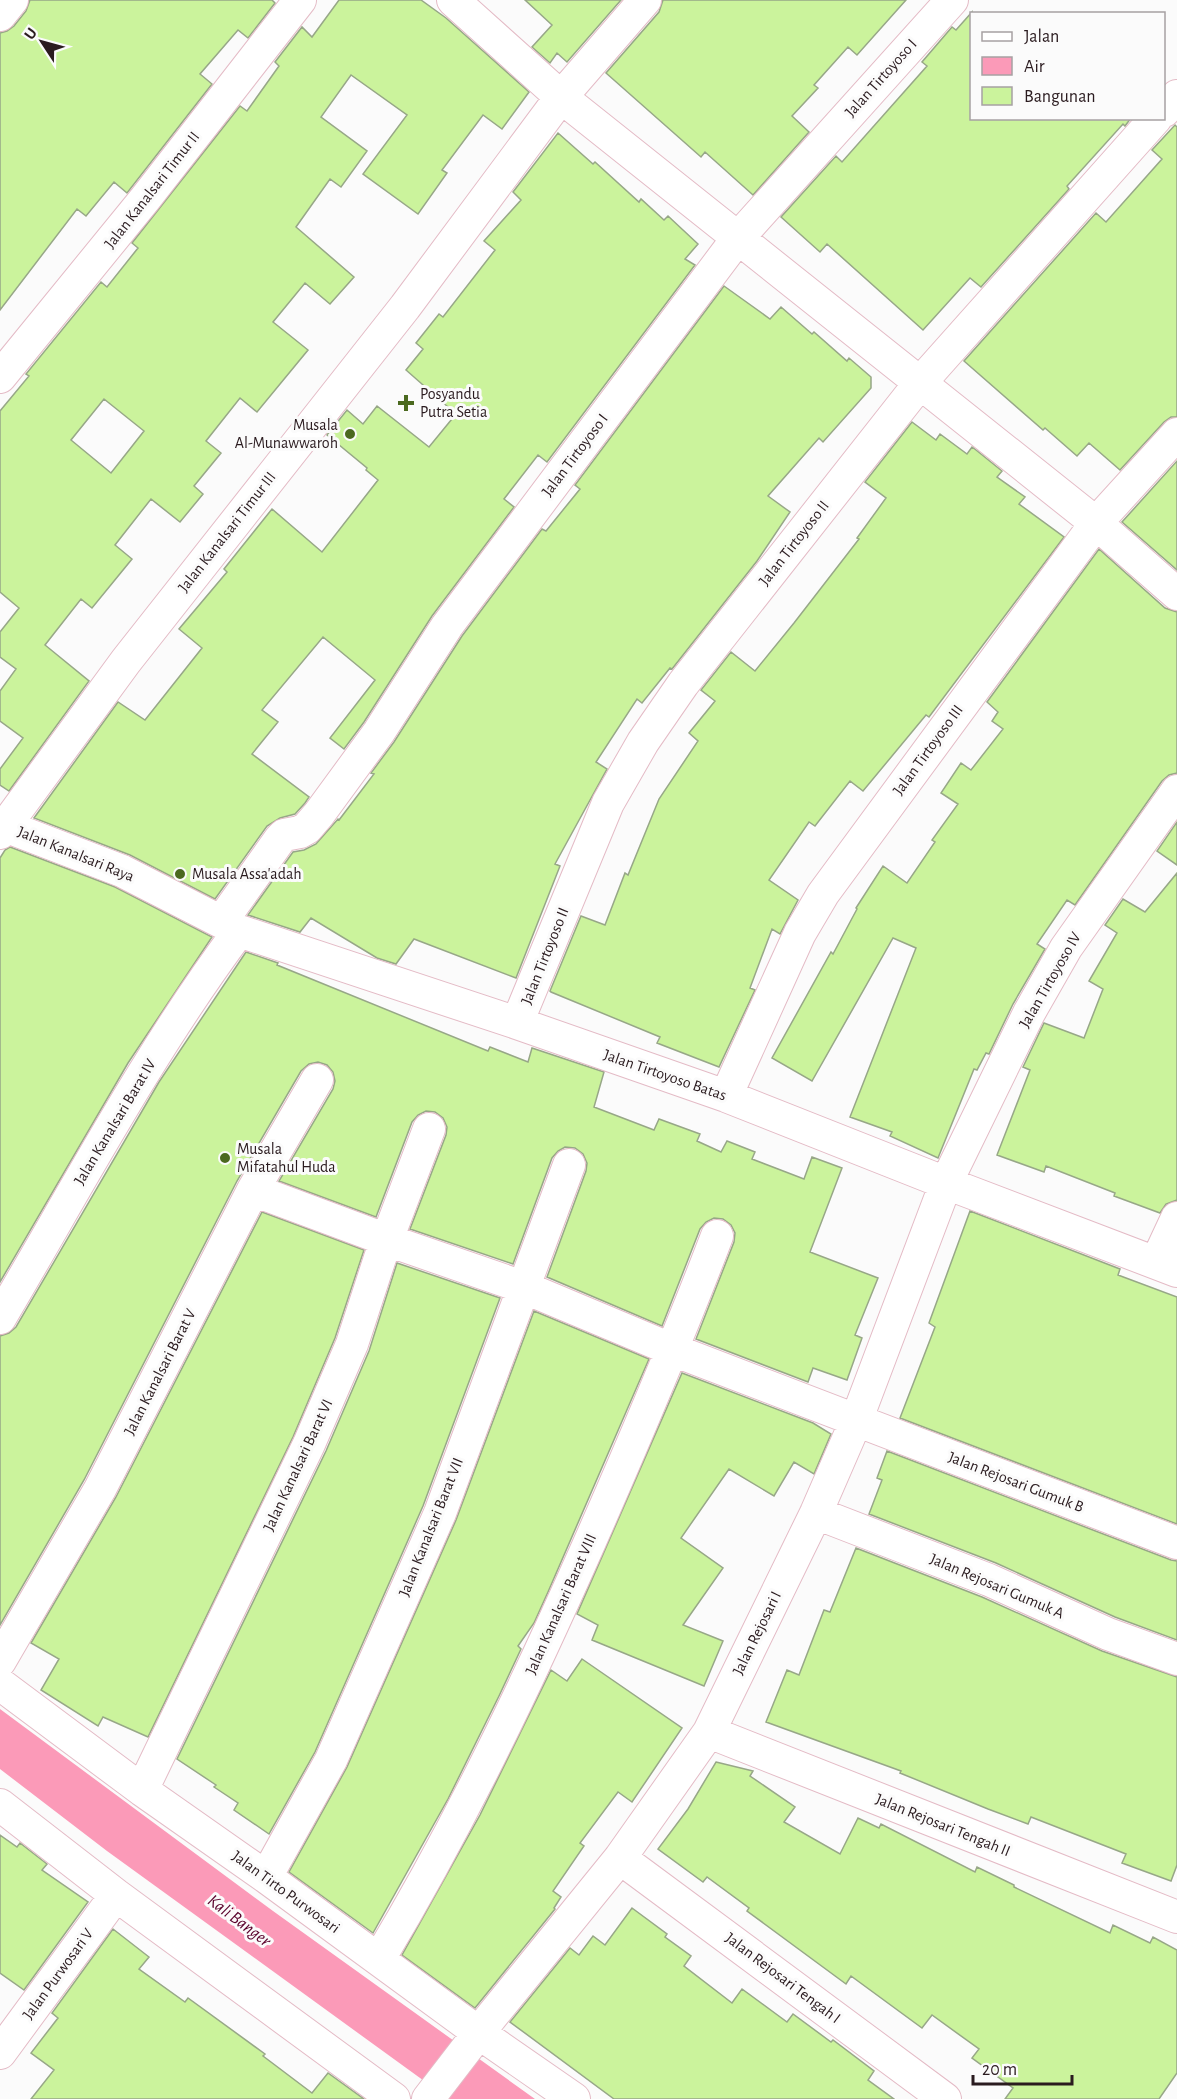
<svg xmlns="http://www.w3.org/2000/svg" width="1177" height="2099" font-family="'Alegreya Sans',sans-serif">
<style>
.water{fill:#fb9ab8}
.building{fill:#cbf39c;stroke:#97a787;stroke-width:1.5;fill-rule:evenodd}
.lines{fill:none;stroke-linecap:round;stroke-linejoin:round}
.minor-casing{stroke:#e4bbc6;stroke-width:34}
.minor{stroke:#fff;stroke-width:32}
.poi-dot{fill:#4b691f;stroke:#fbfbfb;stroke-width:2}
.labels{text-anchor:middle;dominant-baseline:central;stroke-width:6;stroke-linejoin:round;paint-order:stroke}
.street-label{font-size:16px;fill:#2a1b1f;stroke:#fbfbfb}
.poi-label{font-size:16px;fill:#2a1b1f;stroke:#fbfbfb;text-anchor:start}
.water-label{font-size:18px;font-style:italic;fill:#59012b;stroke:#fbfbfb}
</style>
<rect width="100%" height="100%" fill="#fbfbfb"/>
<path class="water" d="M0,1709L273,1911L535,2099H449L107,1851L0,1769Z"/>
<path class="building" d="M30,0H272L275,3L248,38L238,30L200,74L212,84L127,193L114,182L86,216L77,209L0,310V33L7,31L14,26L26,11Z
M339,0H421L446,18L529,92L502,129L483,115L442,170L447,173L418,214L363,174L407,115L351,75L321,117L367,151L341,187L330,179L296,227L354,277L330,304L305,283L273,322L308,350L257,412L240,398L206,441L221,453L194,486L203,494L180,522L151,499L115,545L132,559L92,608L81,599L45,645L89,681L9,791L0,785V769L23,738L0,721V691L16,669L0,657V632L19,608L0,592V411L29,376L26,374L101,282L107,287L138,248L132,243L240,106L247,111L279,66L275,62L302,27L312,37ZM104,399L144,431L111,473L71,440Z
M525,0H621L567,62L557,53L550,63L532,47L552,25Z
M663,0H906L857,55L848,47L814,85L818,88L792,116L809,132L753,195L705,152L701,157L606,73L659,12Z
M972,12V118H1131L1125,126L1123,124L1067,186L1069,189L981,287L970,278L923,330L827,244L820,252L781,217L836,156L842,162L927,66L922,62L952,27L956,30Z
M1175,125L1177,127V417H1171L1164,422L1120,470L1089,443L1077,456L1045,428L1043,430L964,361L1096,213L1106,222L1162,159L1152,150Z
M558,133L593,164L595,162L639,202L641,199L664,220L668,216L698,244L685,259L695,265L547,462L538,455L504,499L514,507L432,616L364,722L344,749L330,738L375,680L323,637L262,710L278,722L252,754L309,797L305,803L295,814L280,818L267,826L215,899L130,855L34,818L118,702L145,720L202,648L179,629L227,572L224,569L272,509L322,552L378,480L366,470L367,468L327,435L347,410L363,424L377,406L429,447L456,414L406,370L423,349L416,343L439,314L443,317L495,250L484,241L521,200L513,192Z
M724,286L770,319L781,307L812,334L814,332L847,361L849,358L871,377V388L823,442L819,438L768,496L790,512L757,561L672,669L670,668L642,703L637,699L596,762L607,769L555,864L560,866L516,978L414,939L396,964L377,958L311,918L300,932L248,915L293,852L304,850L316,844L338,819L339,820L374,774L371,773L394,742L462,636L542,529L546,531L580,489L575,485Z
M912,422L936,440L940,434L967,454L972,447L976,450L1002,471L997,477L1025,497L1019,504L1064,537L929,717L926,715L863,791L850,781L815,826L809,822L769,880L798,900L780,934L772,929L750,988L755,990L719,1067L657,1043L660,1037L551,992L550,991L581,916L605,925L625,873L628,875L659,799L698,741L689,733L715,701L701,690L731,652L755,671L794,623L859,539L857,538L886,498L865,482Z
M1177,461V570L1122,522Z
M1099,549L1165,608L1177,612V773L1169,775L1162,781L1075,905L1067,900L1037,944L1045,949L1013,1004L989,1054L986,1053L977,1070L974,1069L938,1158L890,1136L892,1132L850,1117L916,948L893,938L812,1081L772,1058L831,952L833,954L857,909L856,908L883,866L907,883L935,842L932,840L958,804L941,793L961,763L971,770L1003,729L992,721L998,712L987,702Z
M1177,822V865L1157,851Z
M10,847L115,887L212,937L128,1063L0,1282V858L5,850Z
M1177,873V1200L1166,1204L1160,1213L1114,1196L1115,1193L1046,1166L1044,1172L997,1155L1030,1070L1023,1067L1044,1023L1084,1038L1103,989L1089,981L1117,933L1105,925L1123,899L1145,912Z
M246,952L278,963L277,965L488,1051L490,1047L528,1062L532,1048L604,1072L594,1107L654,1130L659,1119L700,1134L697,1141L721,1152L727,1141L755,1152L752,1159L804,1179L812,1157L842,1168L810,1252L878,1278L855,1335L862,1338L847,1380L813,1368L808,1382L696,1339L734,1242L735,1233L731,1225L723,1219L714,1218L706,1222L700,1229L662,1326L547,1277L586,1171L587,1163L583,1154L575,1148L565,1147L558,1151L552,1158L513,1264L410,1229L446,1135L447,1127L443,1118L435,1112L426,1111L418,1115L412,1122L376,1217L279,1181L333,1089L335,1081L333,1072L327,1065L318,1062L309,1064L301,1071L237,1181L84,1480L0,1625V1336L9,1333L16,1327L159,1082Z
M970,1211L1120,1269L1118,1275L1177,1297V1524L900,1418L935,1327L929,1323Z
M262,1212L364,1250L335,1338L293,1437L148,1737L103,1717L98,1726L41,1690L59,1659L31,1643L116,1497Z
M397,1263L500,1298L423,1506L315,1752L269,1834L234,1810L238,1803L214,1787L216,1785L177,1759L326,1451L369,1351Z
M534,1311L649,1359L548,1592L534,1623L518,1646L521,1649L499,1696L448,1799L373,1933L289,1872L347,1767L456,1520Z
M682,1373L813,1423L831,1434L814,1474L794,1462L774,1496L729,1469L681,1538L723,1568L683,1625L723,1641L704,1686L592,1640L598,1625L577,1614Z
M887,1451L1171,1560L1177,1561V1640L1115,1617L996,1563L869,1514L882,1480L877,1478Z
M856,1548L982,1597L1102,1651L1177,1677V1865L1171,1881L1122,1863L1126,1854L1031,1817L1028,1824L988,1809L900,1773L901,1771L766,1722L787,1670L799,1675L824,1610L830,1612Z
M582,1659L682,1728L632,1802L618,1792L580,1843L584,1846L553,1891L561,1897L554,1908L555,1909L475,2008L402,1955L480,1815L551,1670L567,1681Z
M716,1762L753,1771L750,1776L795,1807L784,1822L840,1854L858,1818L879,1828L881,1824L975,1872L977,1867L1014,1885V1887L1110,1933L1113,1925L1150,1943L1153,1937L1177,1950V2073L1159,2099H1005L1013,2088L972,2058L979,2049L932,2015L922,2028L851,1976L846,1984L747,1911L749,1908L707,1877L703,1882L658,1849L688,1809Z
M0,1835L17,1847L20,1843L47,1864L42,1870L88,1902L24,1990L0,1973Z
M632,1908L667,1934L665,1937L691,1956L684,1966L732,2003L742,1989L787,2022L793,2014L831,2042L833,2040L874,2071L868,2080L894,2099H614L510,2022L570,1948L579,1955L593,1936L605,1945Z
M113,1929L149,1957L139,1969L185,2002L188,1998L265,2054L263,2056L312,2093L328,2073L364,2099H31L54,2070L31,2053L58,2018L52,2013Z"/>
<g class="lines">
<defs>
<path id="minor" d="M453,0L561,97L1096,523L1177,594
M0,15L12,0
M1164,111L1177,96
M0,377L145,199L300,0
M0,824L122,871L239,931L517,1023L726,1096L946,1183L1177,1271
M0,833L126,661L405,307L561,97L645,0
M221,922L280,839L284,835L300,832L307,828L319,814L379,732L447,626L737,239L952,0
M517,1023L608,803L643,742L683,684L920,383L1156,118
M726,1096L800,933L823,894L1096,523L1177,434
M253,1190L387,1240L523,1287L673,1350L1177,1543
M1156,1263L1177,1218
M0,1318C77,1188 148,1053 239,931
M816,1513L989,1580L1108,1634L1177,1659
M0,1661L100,1489L253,1190L317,1080
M0,1684L142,1790L266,1877L479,2033L574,2099
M709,1732L1177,1917
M142,1790L309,1444L352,1344L380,1258L429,1129
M0,1805L116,1895L394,2099
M620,1858L945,2099
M266,1877L331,1760L440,1513L569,1165
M379,1959C459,1826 525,1688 588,1546C633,1444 677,1341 717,1236
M0,2053L116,1895
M428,2099L491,2017L620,1858L709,1732L816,1513L856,1421L946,1183L1029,1013L1066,948L1177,791"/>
</defs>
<use href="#minor" class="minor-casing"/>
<use href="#minor" class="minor"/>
</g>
<g class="poi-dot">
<path d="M403 394h6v6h6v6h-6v6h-6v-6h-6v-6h6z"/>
<circle cx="350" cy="434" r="6"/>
<circle cx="180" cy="874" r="6"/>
<circle cx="225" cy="1158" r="6"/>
</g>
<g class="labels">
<g class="street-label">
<text transform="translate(881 78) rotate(-48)">Jalan Tirtoyoso I</text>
<text transform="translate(152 190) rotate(-52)">Jalan Kanalsari Timur II</text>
<text transform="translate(575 455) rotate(-53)">Jalan Tirtoyoso I</text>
<text transform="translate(227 532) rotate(-52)">Jalan Kanalsari Timur III</text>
<text transform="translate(794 543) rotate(-52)">Jalan Tirtoyoso II</text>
<text transform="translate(928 750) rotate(-54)">Jalan Tirtoyoso III</text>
<text transform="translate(76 854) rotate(22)">Jalan Kanalsari Raya</text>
<text transform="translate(545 956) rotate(-68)">Jalan Tirtoyoso II</text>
<text transform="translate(1050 980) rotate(-60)">Jalan Tirtoyoso IV</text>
<text transform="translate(665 1075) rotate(19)">Jalan Tirtoyoso Batas</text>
<text transform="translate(115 1122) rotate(-59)">Jalan Kanalsari Barat IV</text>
<text transform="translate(160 1372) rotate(-63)">Jalan Kanalsari Barat V</text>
<text transform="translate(298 1465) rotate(-65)">Jalan Kanalsari Barat VI</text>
<text transform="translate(1016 1482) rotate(21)">Jalan Rejosari Gumuk B</text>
<text transform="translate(431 1527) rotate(-68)">Jalan Kanalsari Barat VII</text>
<text transform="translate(997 1586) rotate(23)">Jalan Rejosari Gumuk A</text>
<text transform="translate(561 1604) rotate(-66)">Jalan Kanalsari Barat VIII</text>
<text transform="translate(757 1633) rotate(-64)">Jalan Rejosari I</text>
<text transform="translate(943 1825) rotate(22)">Jalan Rejosari Tengah II</text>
<text transform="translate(286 1892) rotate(36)">Jalan Tirto Purwosari</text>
<text transform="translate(58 1974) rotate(-54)">Jalan Purwosari V</text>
<text transform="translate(783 1978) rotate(37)">Jalan Rejosari Tengah I</text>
</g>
<g class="poi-label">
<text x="420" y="394">Posyandu<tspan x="420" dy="18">Putra Setia</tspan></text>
<text x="338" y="425" text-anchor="end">Musala<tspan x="338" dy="18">Al-Munawwaroh</tspan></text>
<text x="192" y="874">Musala Assa'adah</text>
<text x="237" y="1149">Musala<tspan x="237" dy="18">Mifatahul Huda</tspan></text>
</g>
<g class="water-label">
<text transform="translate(239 1921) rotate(37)">Kali Banger</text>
</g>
</g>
<rect x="970" y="12" width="195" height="108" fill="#fbfbfb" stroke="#a7a1a3" stroke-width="1.5"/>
<rect x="982" y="32" width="30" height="9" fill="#ffffff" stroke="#a7a1a3" stroke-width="1.5"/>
<text x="1024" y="42" font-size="18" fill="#2a1b1f">Jalan</text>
<rect x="982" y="57" width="30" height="18" fill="#fb9ab8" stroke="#a7a1a3" stroke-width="1.5"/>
<text x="1024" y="72" font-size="18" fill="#2a1b1f">Air</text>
<rect x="982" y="87" width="30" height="18" fill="#cbf39c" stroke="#a7a1a3" stroke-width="1.5"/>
<text x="1024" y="102" font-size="18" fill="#2a1b1f">Bangunan</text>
<g transform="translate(42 42) rotate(306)" stroke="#fbfbfb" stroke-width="4.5" paint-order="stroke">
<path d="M0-4.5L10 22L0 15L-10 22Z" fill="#2a1b1f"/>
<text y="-9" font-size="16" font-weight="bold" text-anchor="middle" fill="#2a1b1f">U</text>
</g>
<path d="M973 2075v9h99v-9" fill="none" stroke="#2a1b1f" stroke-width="3"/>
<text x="982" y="2075" font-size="18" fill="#2a1b1f" stroke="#fbfbfb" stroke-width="4.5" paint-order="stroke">20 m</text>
</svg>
